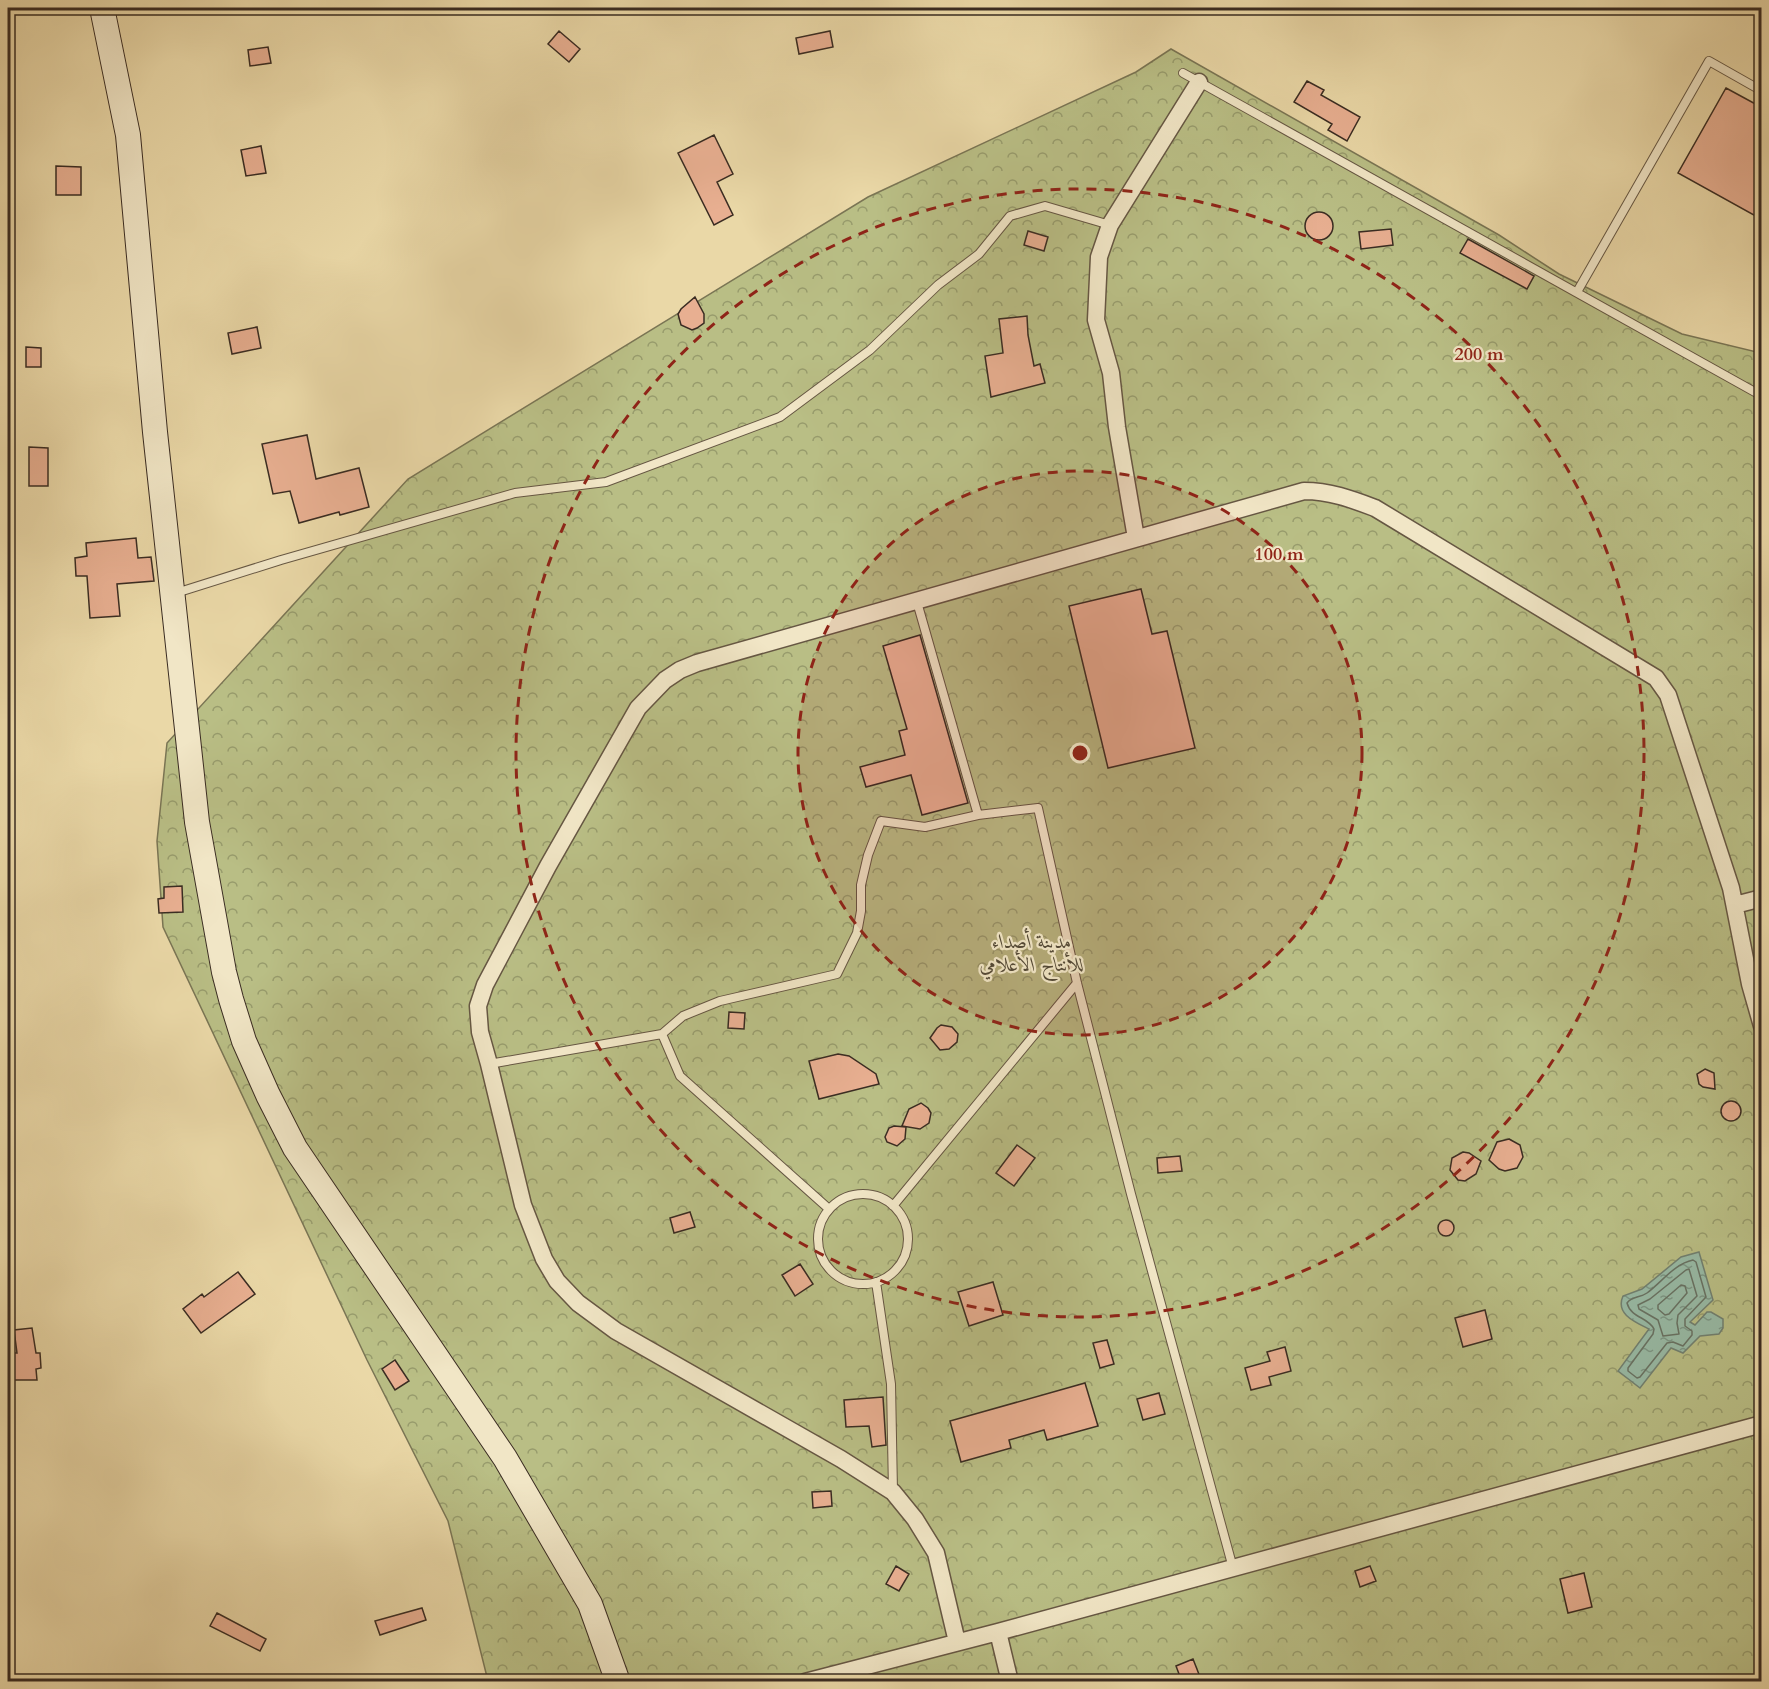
<svg xmlns="http://www.w3.org/2000/svg" width="1769" height="1689" font-family="Cardo,Amiri,serif">
<style>
.park{fill:url(#park-crowns);stroke:#7a7554;stroke-width:1.5}
.water{fill:url(#water-ripples);stroke:#728171;stroke-width:1.5}
.lines{fill:none;stroke-linecap:round;stroke-linejoin:round}
.shore{stroke:#697364;stroke-width:1.5}
.building{fill:#e8af91;stroke:#3a2c22;stroke-width:1.5}
.service-casing{stroke:#665743;stroke-width:10}
.minor-casing{stroke:#665743;stroke-width:19}
.secondary-casing{stroke:#3a2c22;stroke-width:26}
.service{stroke:#f1e6c6;stroke-width:8}
.minor{stroke:#f1e6c6;stroke-width:16}
.secondary{stroke:#f1e6c6;stroke-width:24}
.ring{fill:none;stroke:#8f2418;stroke-width:3;stroke-dasharray:10 8}
.labels{text-anchor:middle;dominant-baseline:central;stroke-width:4.5;stroke-linejoin:round;paint-order:stroke}
.park-label{font-size:20px;font-style:italic;fill:#534936;stroke:#f1e6c6}
.centre{fill:#8f2418;stroke:#f1e6c6;stroke-width:3}
.ring-label{font-size:18px;text-anchor:middle;font-weight:bold;fill:#8f2418;stroke:#f1e6c6;stroke-width:4.5;stroke-linejoin:round;paint-order:stroke}
</style>
<defs>
<pattern id="park-crowns" width="20" height="18" patternUnits="userSpaceOnUse" patternTransform="scale(1.5)"><rect width="20" height="18" fill="#b9be85"/><path d="M2 6a3 3 0 1 1 6 0M12 15a3 3 0 1 1 6 0" fill="none" stroke="#979b6c"/></pattern>
<pattern id="water-ripples" width="26" height="14" patternUnits="userSpaceOnUse" patternTransform="scale(1.5)"><rect width="26" height="14" fill="#98baa5"/><path d="M2 4q2-2 4 0t4 0M15 11q2-2 4 0t4 0" fill="none" stroke="#7d9786"/></pattern>
</defs>
<rect width="100%" height="100%" fill="#ead8a7"/>
<filter id="stains"><feTurbulence type="fractalNoise" baseFrequency=".00333" numOctaves="4"/><feColorMatrix values="0 0 0 0 .2 0 0 0 0 .09 0 0 0 0 .02 0 0 0 .5 -.17"/></filter>
<radialGradient id="worn" r=".72"><stop offset=".6" stop-color="#630" stop-opacity="0"/><stop offset="1" stop-color="#630" stop-opacity=".3"/></radialGradient>
<path class="park" d="M1171,49L1499,235L1559,274L1682,334L1761,353V1681H488L448,1521L367,1360L163,927L157,841L167,743L408,479L868,197L1136,72Z"/>
<path class="water" d="M1699,1252L1713,1300L1690,1322L1695,1325L1707,1312H1711L1723,1319V1328L1719,1334L1700,1336L1683,1353L1671,1348L1640,1388L1618,1371L1649,1329C1635,1322 1615,1314 1623,1296L1642,1289L1681,1257Z"/>
<g class="lines">
<path class="shore" d="M1693,1260L1696,1262L1706,1297L1685,1319V1326L1692,1331V1335L1683,1346L1673,1342L1667,1343L1640,1377L1637,1378L1628,1371V1368L1653,1334L1654,1329C1648,1317 1631,1318 1627,1303C1632,1296 1640,1298 1647,1293C1662,1282 1674,1264 1693,1260Z
M1689,1269L1697,1296L1678,1315L1677,1323L1679,1334L1663,1336L1658,1320L1639,1309L1638,1305L1650,1299L1686,1270Z
M1681,1285L1685,1286L1687,1293L1669,1314L1665,1315L1658,1309V1305Z"/>
</g>
<path class="building" d="M559,31L580,49L569,62L548,44Z
M830,31L833,47L799,54L796,38Z
M268,47L271,63L250,66L248,50Z
M1307,81L1324,90L1321,95L1360,117L1347,141L1328,130L1332,124L1294,102Z
M1726,88L1761,107V219L1678,173Z
M714,135L733,174L717,182L733,215L714,225L678,153Z
M261,146L266,173L246,176L241,150Z
M56,166L81,167V195H56Z
M1305 226a14 14 0 1 1 28 0a14 14 0 1 1-28 0Z
M1391,229L1393,245L1361,249L1359,232Z
M1028,231L1048,237L1044,251L1024,245Z
M1468,239L1534,276L1527,289L1460,253Z
M695,297L704,314V323L697,328L692,330L681,325L678,314L681,309Z
M1027,316L1028,335L1034,366L1040,364L1045,383L991,397L985,356L1003,353L999,319Z
M257,327L261,348L232,354L228,333Z
M26,347L41,348V367H26Z
M307,435L316,479L359,468L369,507L340,515L339,512L299,523L290,491L273,494L262,444Z
M29,447L48,448V486H29Z
M136,538L138,558L151,557L154,581L117,584L120,616L90,618L87,576H76L75,558L87,556L86,543Z
M1141,589L1152,634L1167,631L1195,748L1108,768L1069,606Z
M920,635L968,803L922,815L911,775L866,787L860,767L905,755L899,731L907,729L883,646Z
M182,886L183,912L159,913L158,899L164,898V887Z
M729,1012L745,1013L744,1029L728,1028Z
M941,1025L952,1027L958,1034L957,1042L949,1049L940,1050L930,1038L937,1028Z
M838,1054L849,1056L876,1074L879,1084L819,1099L809,1061Z
M1705,1069L1714,1073L1715,1089L1703,1087L1699,1084L1697,1074Z
M1721 1111a10 10 0 1 1 20 0a10 10 0 1 1-20 0Z
M921,1103L928,1108L931,1113L929,1123L920,1129L902,1126L909,1109Z
M894,1126L906,1127L905,1139L897,1146L887,1142L885,1137L889,1128Z
M1509,1139L1520,1145L1523,1157L1517,1168L1505,1171L1499,1169L1489,1160L1497,1142Z
M1017,1145L1035,1158L1014,1186L996,1173Z
M1463,1152L1469,1153L1481,1161L1476,1174L1465,1181L1458,1180L1450,1170L1452,1158Z
M1180,1156L1182,1171L1158,1173L1157,1158Z
M690,1212L695,1227L674,1233L670,1218Z
M1438 1228a8 8 0 1 1 16 0a8 8 0 1 1-16 0Z
M800,1264L813,1284L795,1296L782,1275Z
M238,1272L255,1294L201,1333L183,1309L202,1294L204,1297Z
M993,1282L1003,1315L969,1326L958,1292Z
M1485,1310L1492,1339L1463,1347L1455,1318Z
M32,1328L36,1353H40L41,1368L36,1369L37,1380H8V1353H17L14,1330Z
M1107,1340L1114,1364L1100,1368L1093,1343Z
M1285,1347L1291,1371L1269,1377L1271,1385L1251,1390L1245,1368L1270,1361L1267,1352Z
M395,1360L409,1381L395,1390L382,1369Z
M1085,1383L1098,1426L1047,1440L1044,1430L1009,1440L1011,1448L961,1462L950,1421Z
M1159,1393L1165,1414L1143,1420L1137,1399Z
M883,1397L886,1445L872,1447L869,1426L846,1427L844,1400Z
M831,1491L832,1506L813,1508L812,1492Z
M896,1566L909,1574L899,1591L886,1584Z
M1370,1566L1376,1581L1360,1587L1355,1571Z
M1584,1573L1592,1607L1568,1613L1560,1579Z
M422,1608L426,1620L380,1635L375,1621Z
M217,1613L266,1639L260,1651L210,1626Z
M1193,1659L1202,1682H1182L1176,1666Z"/>
<g class="lines">
<defs>
<path id="service" d="M1183,73L1762,396
M1577,292L1709,61L1762,91
M176,593L281,560L515,493L606,482L780,417L870,350L938,285L979,254L1010,216L1045,206L1110,225
M917,602L978,815L1038,808L1077,983L1131,1194L1233,1568
M662,1034L683,1016L720,1001L837,974L857,933L861,911V885L868,855L881,821L925,827L978,815
M489,1064L662,1034L680,1076L829,1209
M818 1239a45 45 0 1 1 90 0a45 45 0 1 1-90 0Z
M893,1206L1077,983
M876,1282L891,1384L893,1492"/>
<path id="minor" d="M1136,538L1117,427L1111,373L1096,320L1099,257L1110,225L1199,82
M1735,905L1762,898
M998,1632L1010,1682
M957,1642L936,1553L915,1519L893,1492L841,1459L616,1331L578,1303L557,1281L544,1259L523,1205L489,1064L480,1032L478,1006L485,985L548,866L638,708L665,680L680,670L697,663L1304,491C1330,491 1351,499 1375,508L1656,678L1668,695L1731,888L1750,984L1762,1026
M805,1682L998,1632L1762,1424"/>
<path id="secondary" d="M102,8L128,135L155,432L197,822L224,972L231,999L244,1041L268,1095L295,1148L505,1458L590,1604L618,1682"/>
</defs>
<use href="#service" class="service-casing"/>
<use href="#minor" class="minor-casing"/>
<use href="#secondary" class="secondary-casing"/>
<use href="#service" class="service"/>
<use href="#minor" class="minor"/>
<use href="#secondary" class="secondary"/>
</g>
<circle cx="1080" cy="753" r="282" fill="#8f2418" fill-opacity=".12"/>
<g class="ring">
<circle cx="1080" cy="753" r="282"/>
<circle cx="1080" cy="753" r="564"/>
</g>
<g class="labels">
<g class="park-label">
<text x="1032" y="941">مدينة أصداء<tspan x="1032" dy="23">للأنتاج الأعلامي</tspan></text>
</g>
</g>
<circle cx="1080" cy="753" r="9" class="centre"/>
<g class="ring-label">
<text x="1479" y="360">200 m</text>
<text x="1279" y="560">100 m</text>
</g>
<rect width="1769" height="1689" fill="none" stroke="#ead8a7" stroke-width="30"/>
<rect x="9" y="9" width="1751" height="1671" fill="none" stroke="#3a2c22" stroke-width="3"/>
<rect x="15" y="15" width="1739" height="1659" fill="none" stroke="#3a2c22" stroke-width="1.5"/>
<rect width="100%" height="100%" filter="url(#stains)"/>
<rect width="100%" height="100%" fill="url(#worn)"/>
</svg>
